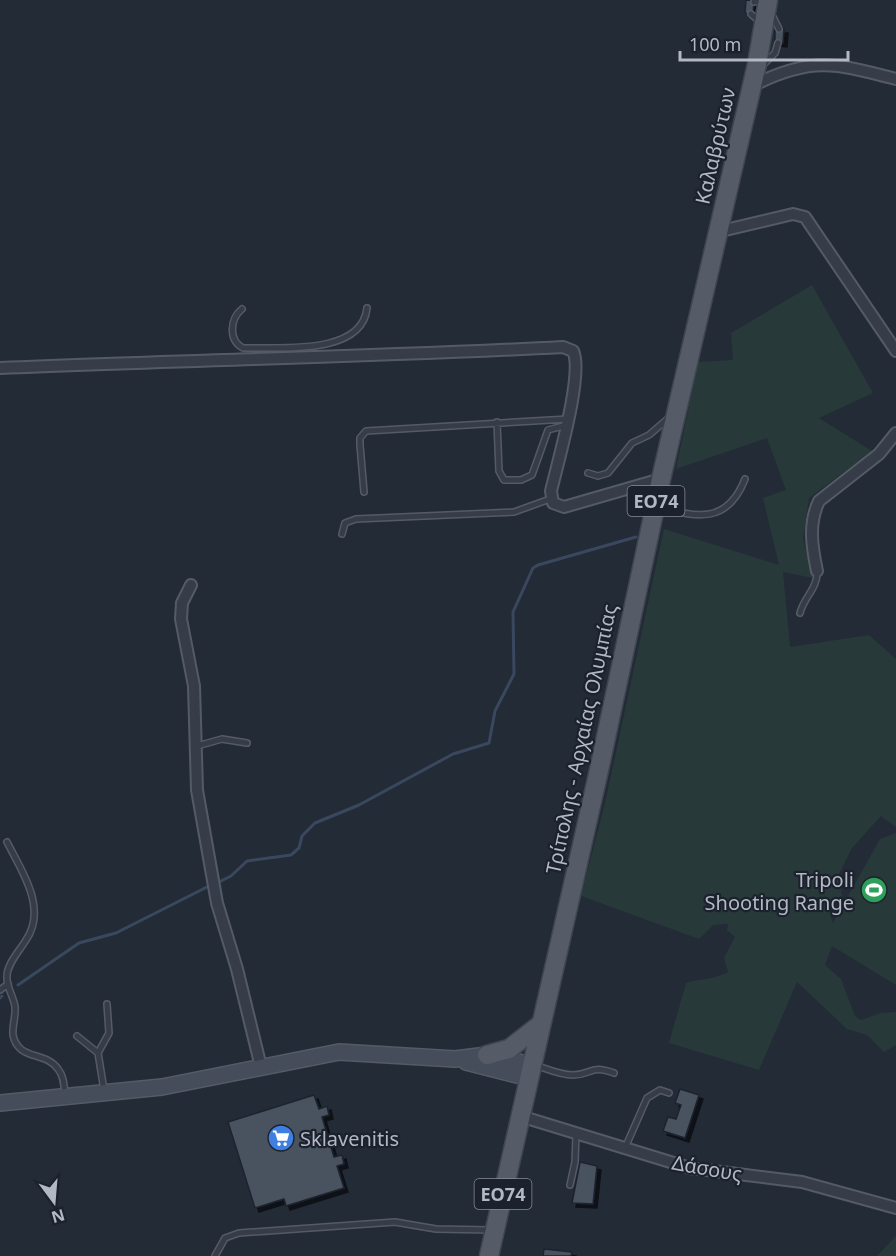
<svg xmlns="http://www.w3.org/2000/svg" width="896" height="1256" font-family="'Noto Sans',sans-serif">
<style>
.green{fill:#28393a}
.lines{fill:none;stroke-linecap:round;stroke-linejoin:round}
.stream{stroke:#3a485f;stroke-width:3}
.building{fill:#4a5261;stroke:#1e242f;stroke-width:1.5;filter:url(#shadow)}
.lane-casing{stroke:#555b66;stroke-width:8}
.street-casing{stroke:#555b66;stroke-width:14}
.secondary-casing{stroke:#555b66;stroke-width:18}
.primary-casing{stroke:#404651;stroke-width:21}
.lane{stroke:#373d48;stroke-width:5}
.street{stroke:#373d48;stroke-width:10}
.secondary{stroke:#454c5a;stroke-width:15}
.primary{stroke:#555c68;stroke-width:18}
.labels{text-anchor:middle;dominant-baseline:central;stroke-width:4.5;stroke-linejoin:round;paint-order:stroke}
.shield{fill:#1c222d;stroke:#858b97;stroke-width:1.5}
.shield-label{font-size:18px;font-weight:bold;fill:#b2b8c4}
.street-label{font-size:20px;fill:#b2b8c4;stroke:#1c222d}
.poi-label{font-size:20px;fill:#b2b8c4;stroke:#1c222d;text-anchor:end}
</style>
<defs>
<filter id="shadow"><feDropShadow dx="4" dy="4" stdDeviation="0" flood-color="#0009"/></filter>
</defs>
<rect width="100%" height="100%" fill="#232b37"/>
<path class="green" d="M812,285L873,393L819,418L872,451L809,498L803,539L813,578L783,572L790,647L869,635L896,659V827L881,816L852,848L839,874L842,896C833,905 827,911 833,923L880,839L896,833V985L832,946L825,965L841,979L855,1016L861,1020L881,1013L896,1012V1045L884,1052L867,1035L847,1029L797,982L759,1070L669,1043L686,983C701,978 713,980 728,972L724,958L735,937L727,930L728,924L713,925L699,939L581,896L605,803L664,529L779,565L763,498L786,490L767,438L676,469L698,362L733,360L731,333Z
M896,1236V1256H877Z"/>
<g class="lines">
<path class="stream" d="M217,883L231,876L247,861L291,855L299,848L302,836L315,823L359,805L453,754L489,743L495,711L514,674L513,612L533,568L538,565L636,537
M18,985L79,943L116,933L207,887
M0,998L2,996"/>
</g>
<path class="building" d="M746,0L754,1L753,14L745,13Z
M775,29H784L783,43L775,42Z
M680,1089L699,1095L685,1138L663,1131L668,1117L676,1119L681,1105L675,1103Z
M314,1095L319,1109L327,1106L329,1115L322,1117L334,1157L342,1155L344,1164L337,1166L344,1188L286,1206L284,1199L255,1208L228,1122Z
M580,1162L597,1166L593,1204L572,1203Z
M544,1249L572,1252L571,1256H543Z"/>
<g class="lines">
<defs>
<path id="lane" d="M754,2L763,0
M751,14L760,22
M772,15L779,29
M762,66L775,53L778,43
M242,309C230,319 228,340 243,348C279,347 362,356 367,308
M497,422L499,471L504,480H521L532,475L548,430L567,425
M588,473L598,476L608,473L632,443L649,435L671,416
M364,492L360,445V438L366,431L568,419
M657,507C697,517 727,525 745,479
M342,534L345,523L356,519L514,512L550,499
M800,613C804,597 818,588 817,571
M197,746L222,739L247,743
M7,842C21,870 48,908 26,940C20,950 7,964 7,976C6,987 14,997 15,1007C16,1017 12,1025 13,1035C18,1061 46,1051 58,1069C64,1076 64,1086 65,1095
M0,990L8,984
M77,1036L98,1053L104,1090
M98,1053L109,1033L107,1004
M535,1065C547,1069 560,1075 573,1075C592,1075 590,1064 614,1073
M625,1148L647,1098L660,1090L669,1093
M570,1185L575,1162L576,1134
M215,1256L225,1238L239,1233L395,1222L436,1229L490,1230"/>
<path id="street" d="M752,86C811,56 835,63 896,79
M717,232L793,214L805,217L896,351
M0,368C188,360 375,357 563,347L573,351C584,373 557,465 551,491L553,503L564,507L661,479
M817,571C812,547 808,524 819,501L879,454L896,433
M191,585L182,603L181,619L194,686L197,790L217,903L237,969L261,1067
M520,1116L690,1168L802,1182L896,1208"/>
<path id="secondary" d="M466,1062L529,1078
M0,1103L162,1087L339,1052L455,1059L487,1055L532,1065"/>
<path id="primary" d="M487,1055L509,1049L541,1024
M489,1256L599,770L661,479L757,64L768,0"/>
</defs>
<use href="#lane" class="lane-casing"/>
<use href="#street" class="street-casing"/>
<use href="#secondary" class="secondary-casing"/>
<use href="#primary" class="primary-casing"/>
<use href="#lane" class="lane"/>
<use href="#street" class="street"/>
<use href="#secondary" class="secondary"/>
<use href="#primary" class="primary"/>
</g>
<defs>
<symbol id="stadium-disc" viewBox="-11 -11 22 22"><circle r="9.5" fill="#2e9e5b" stroke="#1c222d"/><path d="M0-5a6.5 5 0 1 0 0 10a6.5 5 0 1 0 0-10ZM-3.5-1.8h7v3.6h-7Z" fill="#fff"/></symbol>
<symbol id="supermarket-disc" viewBox="-11 -11 22 22"><circle r="9.5" fill="#3f7fe0" stroke="#1c222d"/><path d="M-6-5.5h2.5l.6 2H6L4.5 2H-2.5L-4.4-4H-6ZM-1.5 3.2a1.3 1.3 0 1 0 .1 0ZM3 3.2a1.3 1.3 0 1 0 .1 0Z" fill="#fff"/></symbol>
</defs>
<g fill-rule="evenodd">
<use href="#stadium-disc" x="859" y="875" width="30" height="30"/>
<use href="#supermarket-disc" x="266" y="1123" width="30" height="30"/>
</g>
<g class="labels">
<g class="shield">
<rect x="627.5" y="486" width="57" height="30" rx="4.5"/>
<rect x="474.5" y="1179" width="57" height="30" rx="4.5"/>
</g>
<g class="shield-label">
<text x="656" y="501">ΕΟ74</text>
<text x="503" y="1194">ΕΟ74</text>
</g>
<g class="street-label">
<text transform="translate(715 146) rotate(-77)">Καλαβρύτων</text>
<text transform="translate(581 739) rotate(-78)">Τρίπολης - Αρχαίας Ολυμπίας</text>
<text transform="translate(707 1168) rotate(10)">Δάσους</text>
</g>
<g class="poi-label">
<text x="854" y="879">Tripoli<tspan x="854" dy="23">Shooting Range</tspan></text>
<text x="300" y="1138" text-anchor="start">Sklavenitis</text>
</g>
</g>
<g transform="translate(54 1202) rotate(164)" stroke="#1c222d" stroke-width="4.5" paint-order="stroke">
<path d="M0-4.5L10 22L0 15L-10 22Z" fill="#b2b8c4"/>
<text y="-9" font-size="16" font-weight="bold" text-anchor="middle" fill="#b2b8c4">N</text>
</g>
<path d="M680 51v9h168v-9" fill="none" stroke="#b2b8c4" stroke-width="3"/>
<text x="689" y="51" font-size="18" fill="#b2b8c4" stroke="#1c222d" stroke-width="4.5" paint-order="stroke">100 m</text>
</svg>
